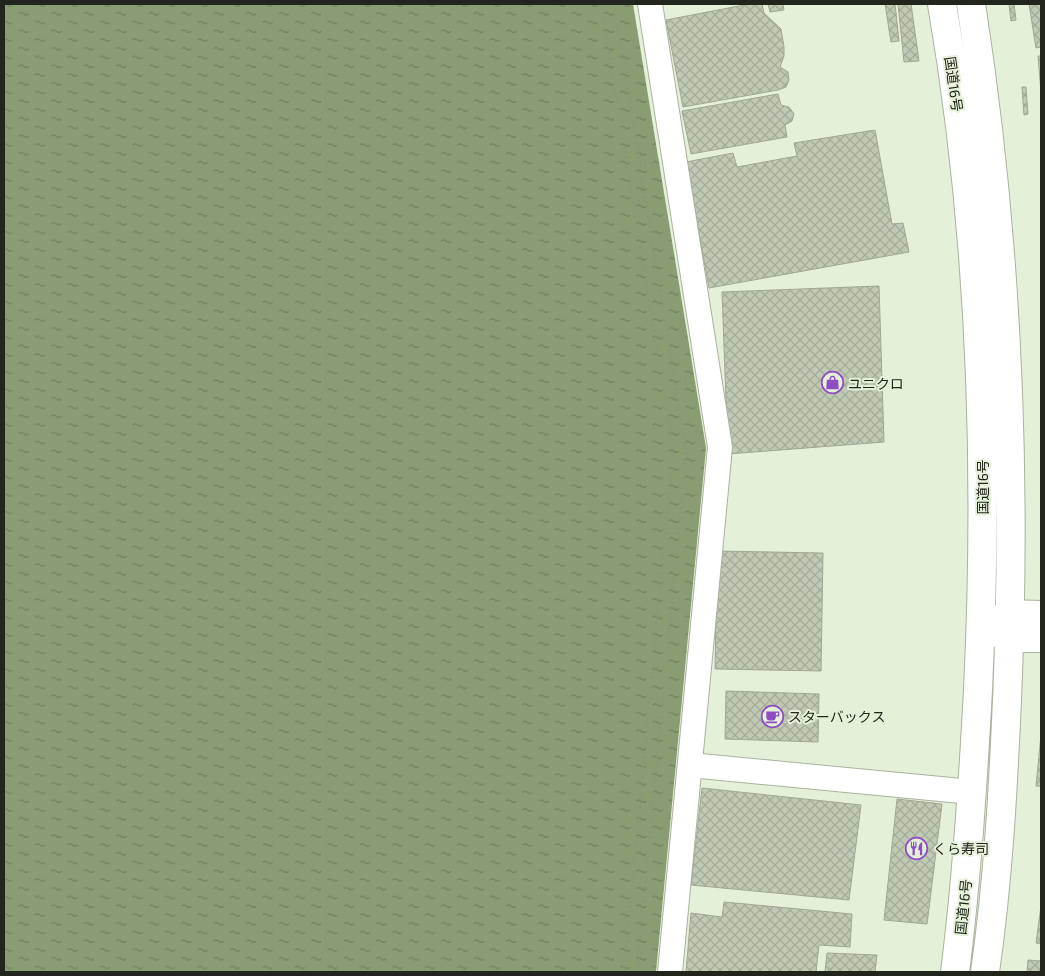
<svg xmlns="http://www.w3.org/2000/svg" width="1045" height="976" font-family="'Exo 2','Noto Sans JP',sans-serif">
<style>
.water{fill:url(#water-ripples)}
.building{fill:url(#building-cross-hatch);stroke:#9fa892}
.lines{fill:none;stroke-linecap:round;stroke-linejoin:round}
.street-casing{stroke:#a9b39d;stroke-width:26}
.secondary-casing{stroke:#a9b39d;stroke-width:30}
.highway-casing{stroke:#a9b39d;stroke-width:30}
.path{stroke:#8a9281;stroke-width:3;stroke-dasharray:1 4;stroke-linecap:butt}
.street{stroke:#fff;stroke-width:24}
.secondary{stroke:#fff;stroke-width:28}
.highway{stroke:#fff;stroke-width:28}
.labels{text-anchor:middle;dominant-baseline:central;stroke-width:4;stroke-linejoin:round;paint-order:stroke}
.street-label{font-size:14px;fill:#21251c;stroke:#e5f0d8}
.poi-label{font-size:14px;fill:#21251c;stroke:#e5f0d8;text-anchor:start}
</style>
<defs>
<pattern id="water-ripples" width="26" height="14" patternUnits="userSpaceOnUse" patternTransform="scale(1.25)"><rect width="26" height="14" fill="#8a9c72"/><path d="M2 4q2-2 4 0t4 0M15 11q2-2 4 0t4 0" fill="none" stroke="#707f5d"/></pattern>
<pattern id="building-cross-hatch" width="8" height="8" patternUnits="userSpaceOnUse" patternTransform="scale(1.25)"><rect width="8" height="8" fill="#bfc9b3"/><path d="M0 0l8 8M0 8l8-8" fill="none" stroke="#a4ac99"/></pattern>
</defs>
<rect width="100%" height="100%" fill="#e5f0d8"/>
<path class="water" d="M4,4H633L706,448L656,972H4Z"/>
<path class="building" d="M749,4H762L764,13L781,29L784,47V56L780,67L788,72L789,80L786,87L778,90L683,107L666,20Z
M768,4H783L784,10L770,12Z
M885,4H895L899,41L891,42Z
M898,4H911L919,61L904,62Z
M1009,4H1014L1016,20L1011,21Z
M1029,4H1041V47L1036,48Z
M1038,56H1041V92Z
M1022,87H1026L1028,114L1024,115Z
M778,94L781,105L789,107L794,114L792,121L785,125L787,137L691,154L682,111Z
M875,130L892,224L903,223L909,252L709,288L686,162L733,153L737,167L797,156L794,143Z
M879,286L884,442L728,454L722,292Z
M717,551L823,553L821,671L715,669Z
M726,691L819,694L818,742L725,739Z
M1041,735V786H1036Z
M702,788L861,805L849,900L691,885Z
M897,799L942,804L927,924L884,920Z
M724,902L852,914L850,947L819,945L816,972H686L691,913L722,917Z
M1041,906V944L1036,943Z
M827,953L877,955L875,972H825Z
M1028,960L1041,961V972H1027Z"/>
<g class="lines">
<defs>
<path id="street" d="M650,4L720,447L670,972
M690,765L972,792"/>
<path id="secondary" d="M982,627L1010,614L1041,615
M988,629L1010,638H1041"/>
<path id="highway" d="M942,4C981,230 989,461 978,690C973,784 967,879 955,972
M971,4C1007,234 1017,467 1007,700C1003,791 998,882 985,972"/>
</defs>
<use href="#street" class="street-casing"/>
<use href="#secondary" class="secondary-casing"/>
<use href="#highway" class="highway-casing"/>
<path class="path" d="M601,4L673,450L624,972
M614,4L686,450L637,972
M615,16L628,14V17
M640,166L653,165
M634,203L646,201
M675,382L687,380
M665,397L677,395
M653,666L666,667
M659,735L670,737
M636,850L648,852"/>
<use href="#street" class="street"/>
<use href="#secondary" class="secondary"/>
<use href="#highway" class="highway"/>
</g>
<defs>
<symbol id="shop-ring" viewBox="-11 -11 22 22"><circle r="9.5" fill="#e5f0d8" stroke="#8e4ec3" stroke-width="1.5"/><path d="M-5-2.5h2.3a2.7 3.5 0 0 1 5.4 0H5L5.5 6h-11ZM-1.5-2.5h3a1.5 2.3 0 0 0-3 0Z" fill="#8e4ec3"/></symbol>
<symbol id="cafe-ring" viewBox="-11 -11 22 22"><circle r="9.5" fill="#e5f0d8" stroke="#8e4ec3" stroke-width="1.5"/><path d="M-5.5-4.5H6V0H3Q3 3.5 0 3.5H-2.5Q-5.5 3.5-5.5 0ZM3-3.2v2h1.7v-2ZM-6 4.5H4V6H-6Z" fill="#8e4ec3"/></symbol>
<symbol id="restaurant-ring" viewBox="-11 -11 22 22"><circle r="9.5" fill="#e5f0d8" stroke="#8e4ec3" stroke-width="1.5"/><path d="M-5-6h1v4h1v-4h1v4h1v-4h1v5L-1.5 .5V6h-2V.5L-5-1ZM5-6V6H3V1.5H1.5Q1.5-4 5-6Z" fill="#8e4ec3"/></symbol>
</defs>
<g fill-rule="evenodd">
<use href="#shop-ring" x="820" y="370" width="25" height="25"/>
<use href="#cafe-ring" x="760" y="704" width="25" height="25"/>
<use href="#restaurant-ring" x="904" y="836" width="25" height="25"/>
</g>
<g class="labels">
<g class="street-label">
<text transform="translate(954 84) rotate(82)">国道16号</text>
<text transform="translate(982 487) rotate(-90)">国道16号</text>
<text transform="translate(963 907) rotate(-84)">国道16号</text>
</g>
<g class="poi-label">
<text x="848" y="383">ユニクロ</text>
<text x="788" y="716">スターバックス</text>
<text x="933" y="848">くら寿司</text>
</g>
</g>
<rect width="1045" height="976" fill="none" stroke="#21251c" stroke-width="10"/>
</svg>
